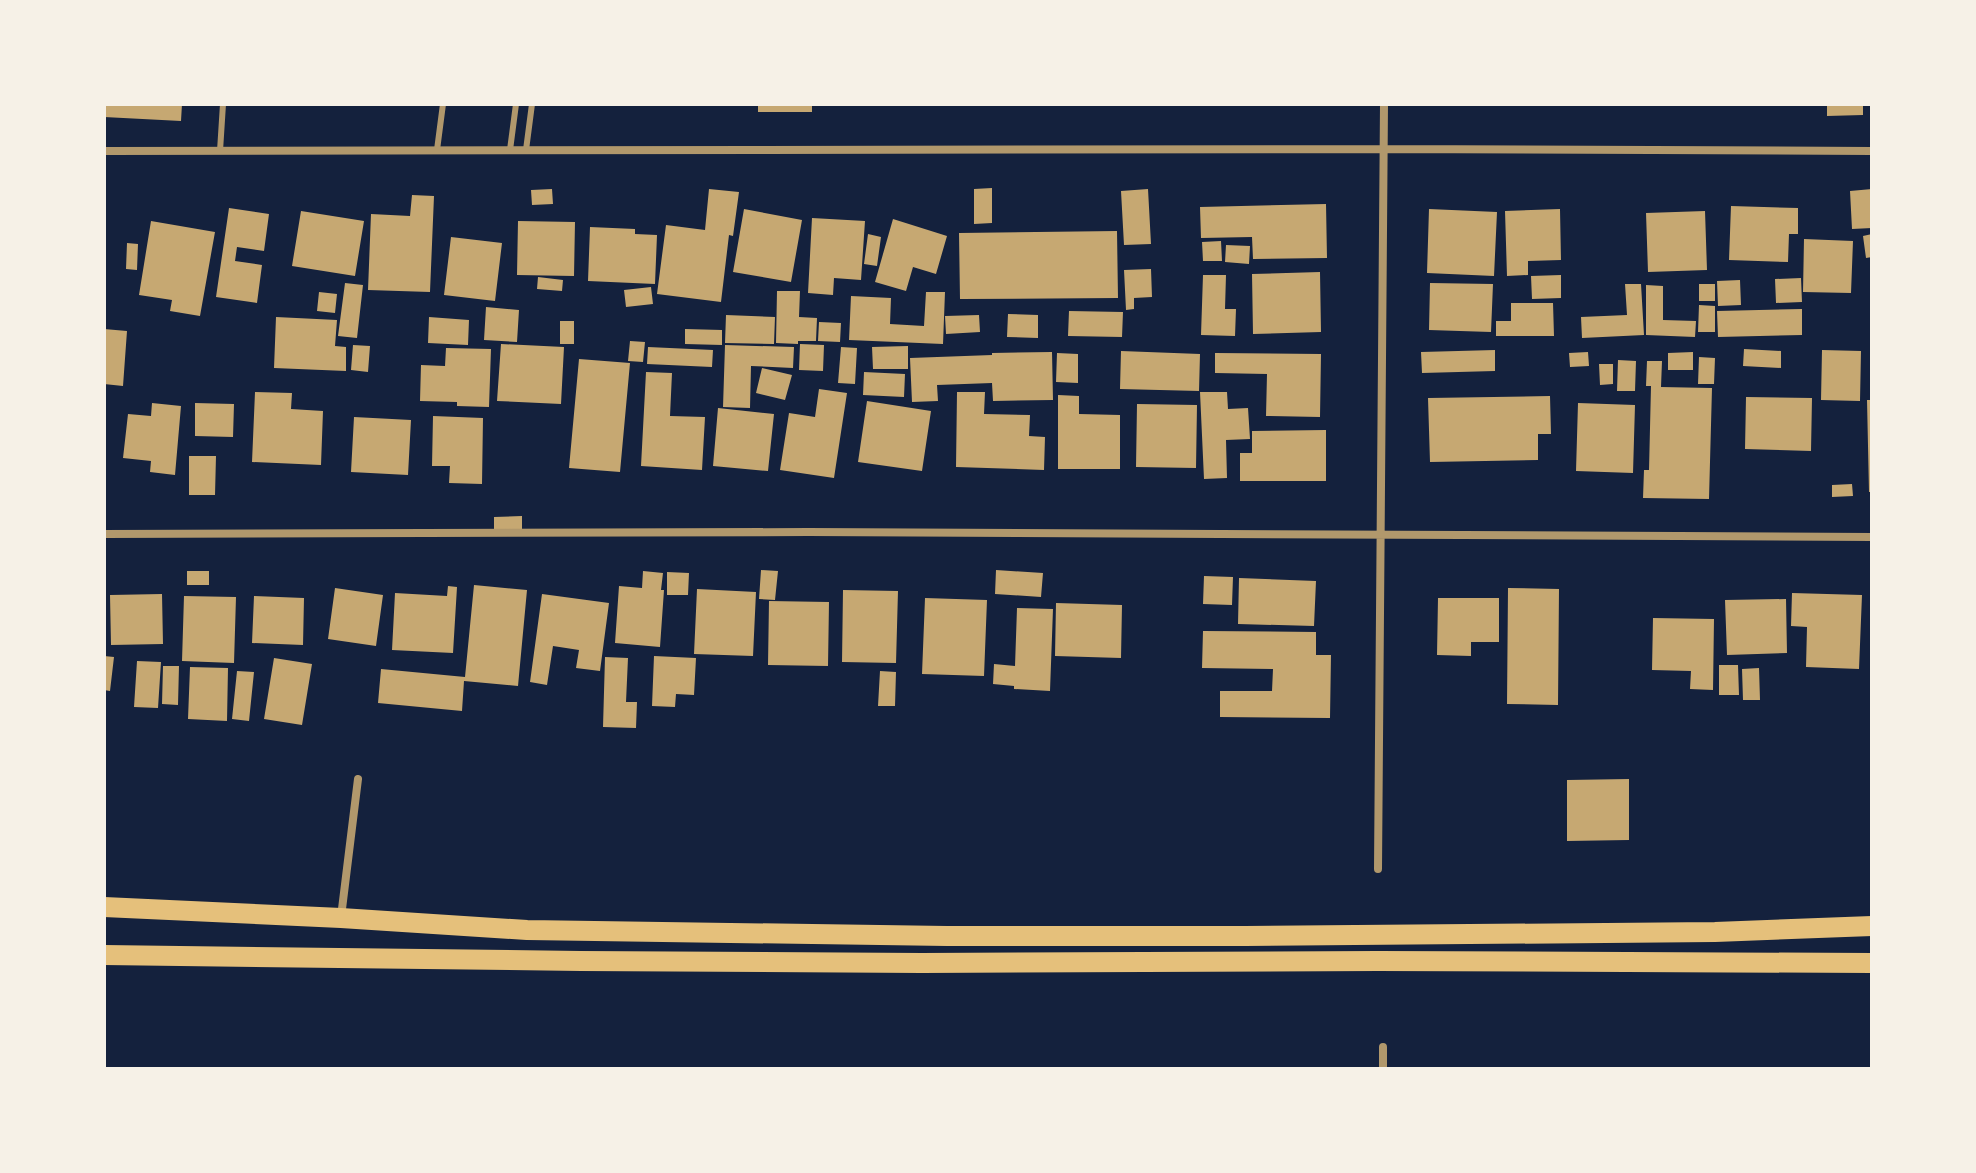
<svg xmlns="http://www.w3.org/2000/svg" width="1976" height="1173" font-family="Inter,sans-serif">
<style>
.building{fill:#c6a872}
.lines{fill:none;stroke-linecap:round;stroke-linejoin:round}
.service{stroke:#b1986c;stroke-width:6}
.minor{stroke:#b1986c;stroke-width:8}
.primary{stroke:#e5c07b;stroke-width:20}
</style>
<rect width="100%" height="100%" fill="#14213d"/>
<path class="building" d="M104,104H182L181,121L104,117Z
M758,104H812V112H758Z
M1827,104H1863V115L1827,116Z
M992,188V223L974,224V189Z
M552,189L553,204L532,205L531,190Z
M709,189L739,192L733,236L729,235L721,302L657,294L666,225L705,230Z
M1148,189L1151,244L1124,245L1121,191Z
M1872,189V228L1852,229L1850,191Z
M412,195L434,196L430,292L368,290L371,214L410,216Z
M1326,204L1327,258L1253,259L1252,237L1201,238L1200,207Z
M1731,206L1798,208V234H1789L1788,262L1729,260Z
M229,208L269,214L264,251L237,247L235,261L262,265L257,303L216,297Z
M744,209L802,220L791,282L733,272Z
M1429,209L1497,212L1494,276L1427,273Z
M1560,209L1561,260L1528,261V275L1507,276L1505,211Z
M301,211L364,221L355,276L292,266Z
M1705,211L1707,270L1648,272L1646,213Z
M812,218L865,221L861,280L834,278L833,295L808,293Z
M893,219L947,236L936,274L913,267L906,291L875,282Z
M151,221L215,232L200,316L170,311L172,300L139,295Z
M518,221L575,222L574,276L517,275Z
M590,227L635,229V234L657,235L655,284L588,281Z
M1117,231L1118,298L960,299L959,233Z
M868,234L881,237L877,266L864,264Z
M1872,234V257L1866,258L1863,236Z
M451,237L502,243L495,301L444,295Z
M1804,239L1853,241L1851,293L1803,292Z
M1221,241L1222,261H1203L1202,242Z
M127,243L138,244L137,270L126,269Z
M1226,245L1250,246L1249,264L1225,262Z
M1151,269L1152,297L1134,298V309L1126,310L1124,270Z
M1320,272L1321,332L1253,334L1252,274Z
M1203,275H1226L1225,309H1236L1235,336L1201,335Z
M1561,275V298L1532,299L1531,276Z
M538,277L563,280L562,291L537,289Z
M1801,278L1802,302L1776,303L1775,279Z
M1740,280L1741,305L1718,306L1717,281Z
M345,283L363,285L357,338L338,336Z
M1430,283L1493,284L1491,332L1429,330Z
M1625,284H1641L1644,335L1582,338L1581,317L1627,315Z
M1699,284H1715V301H1699Z
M1646,285L1663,286V320L1696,321L1695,337L1646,335Z
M651,287L653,304L626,307L624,290Z
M777,291H800L799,317L817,318L816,341H798V344L776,343Z
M319,292L337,294L335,313L317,311Z
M926,292H945L943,344L849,340L851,296L891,298L890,324L924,326Z
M1511,303H1553L1554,336H1496V321H1511Z
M1699,305L1715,306V332H1698Z
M486,307L519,310L517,342L484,340Z
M1802,309V335L1718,337L1717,311Z
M1069,311L1123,312L1122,337L1068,336Z
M1008,314L1038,315V338L1007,337Z
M726,315L775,317L774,344L725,343Z
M979,315L980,332L946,334L945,316Z
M276,317L337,320L335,346L346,347V371L274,368Z
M429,317L469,320L468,345L428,343Z
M560,321H574V344H560Z
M819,322L841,323L840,342L818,341Z
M104,329L127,331L123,386L104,384Z
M685,329L722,330V345L685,344Z
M630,341L645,342L643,362L628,361Z
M501,344L564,347L561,404L497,401Z
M800,344L824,345L823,371L799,370Z
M353,345L370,346L368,372L351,370Z
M725,345L794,347L793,368L751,366L750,408L723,407Z
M908,346V369H873L872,347Z
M648,347L713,350L712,367L647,364Z
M841,347L857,348L855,384L838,383Z
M446,348L491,349L489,407L457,406V402L420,401L421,365L445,366Z
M1744,349L1781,351V368L1743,366Z
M1495,350V371L1422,373L1421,352Z
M1822,350L1861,351L1860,401L1821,400Z
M1121,351L1200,354L1199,391L1120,389Z
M1052,352L1053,400L993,401L992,383L937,385L938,401L912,402L910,358L992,355V353Z
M1588,352L1589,366L1570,367L1569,353Z
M1693,352V370H1668V353Z
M1057,353L1078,354V383L1056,382Z
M1215,353L1321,354L1320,417L1266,416L1267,374L1215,373Z
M1699,357L1715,358L1714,384H1698Z
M579,359L630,363L620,472L569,468Z
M1618,360L1636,361L1635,391H1617Z
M1647,361H1662L1661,387L1712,388L1709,499L1643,498L1644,470H1649L1651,386H1646Z
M1599,364H1613V384L1600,385Z
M762,368L792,375L785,400L756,393Z
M646,372L672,373L670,416L705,417L702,470L641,466Z
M864,372L905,374L904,397L863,395Z
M819,389L847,393L834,478L780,470L789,413L815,417Z
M255,392L292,393L291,409L323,411L321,465L252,462Z
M957,392H985L984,414L1030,415L1029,436L1045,437L1044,470L956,467Z
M1200,392H1227L1228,409L1248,408L1250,439L1226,440L1227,478L1204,479Z
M1058,395L1079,396V414L1120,415V469H1058Z
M1550,396L1551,434H1538V460L1430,462L1428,398Z
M1746,397L1812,398L1811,451L1745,449Z
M1867,400H1872V492H1869Z
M867,401L931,411L922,471L858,462Z
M152,403L181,406L175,475L150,472L151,461L123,458L128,414L151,416Z
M195,403L234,404L233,437L195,436Z
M1578,403L1635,405L1633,473L1576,471Z
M1137,404L1197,405L1196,468L1136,467Z
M718,408L774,414L768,471L713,466Z
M433,416L483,418L482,484L449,483L450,466H432Z
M354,417L411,420L408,475L351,472Z
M1326,430V481H1240V453H1252V431Z
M189,456H216L215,495H189Z
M1852,484L1853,496L1832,497V485Z
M522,516V531H494V517Z
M761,570L778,571L775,600L759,599Z
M996,570L1043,573L1041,597L995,594Z
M187,571H209V585H187Z
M643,571L663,573L661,590H664L660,647L615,643L619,586L642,588Z
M667,572L689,573L688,595H667Z
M1204,576L1233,577L1232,605L1203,604Z
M1239,578L1316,581L1314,626L1238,624Z
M474,585L527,590L518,686L464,681L462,711L378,703L381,669L465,677Z
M448,586L457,587L453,653L392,650L395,593L447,596Z
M335,588L383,595L376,646L328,639Z
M1508,588L1559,589L1558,705L1507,704Z
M697,589L756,592L753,656L694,654Z
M843,590L898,591L896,663L842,662Z
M1792,593L1862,595L1859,669L1806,667L1807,627L1791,626Z
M162,594L163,644L111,645L110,595Z
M542,594L609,603L600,671L576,668L579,650L553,646L547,685L530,682Z
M184,596L236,597L234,663L182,661Z
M254,596L304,598L303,645L252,643Z
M925,598L987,600L984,676L922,674Z
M1438,598H1499V642H1471V656L1437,655Z
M1786,599L1787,653L1727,655L1725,600Z
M769,601L829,602L828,666L768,665Z
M1056,603L1122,605L1121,658L1055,656Z
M1017,608L1053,609L1050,691L1014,689V686L993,684L994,664L1015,666Z
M1653,618L1714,619L1713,690L1690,689L1691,671L1652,670Z
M1203,631L1316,632V655H1331L1330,718L1220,717V691H1272L1273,669L1202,668Z
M104,656L114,657L110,691L104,690Z
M654,656L696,658L694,695L676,694L675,707L652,706Z
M605,657L628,658L626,702H637L636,728L603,727Z
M274,658L312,664L302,725L264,719Z
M137,661L161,662L158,708L134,707Z
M1719,665H1738L1739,695H1719Z
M163,666H179L178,705L162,704Z
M190,667L228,668L227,721L188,719Z
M1759,668L1760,700H1743L1742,669Z
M237,671L254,672L249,721L232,719Z
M880,671L896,672L895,706H878Z
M1629,779V840L1567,841V780Z"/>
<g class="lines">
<path class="service" d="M437,150L443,104
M510,150L516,104
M526,150L532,104
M220,151L223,104"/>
<path class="minor" d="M104,151L1383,149L1872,151
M104,534L808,532L1872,537
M1378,869L1384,104
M341,917L358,779
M1383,1047V1069"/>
<path class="primary" d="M104,907L341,918L527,930L947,936H1245L1715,932L1872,926
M104,955L581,961L922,963L1378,961L1872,963"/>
</g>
<rect width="1976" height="1173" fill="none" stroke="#f6f1e7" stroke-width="212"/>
</svg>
